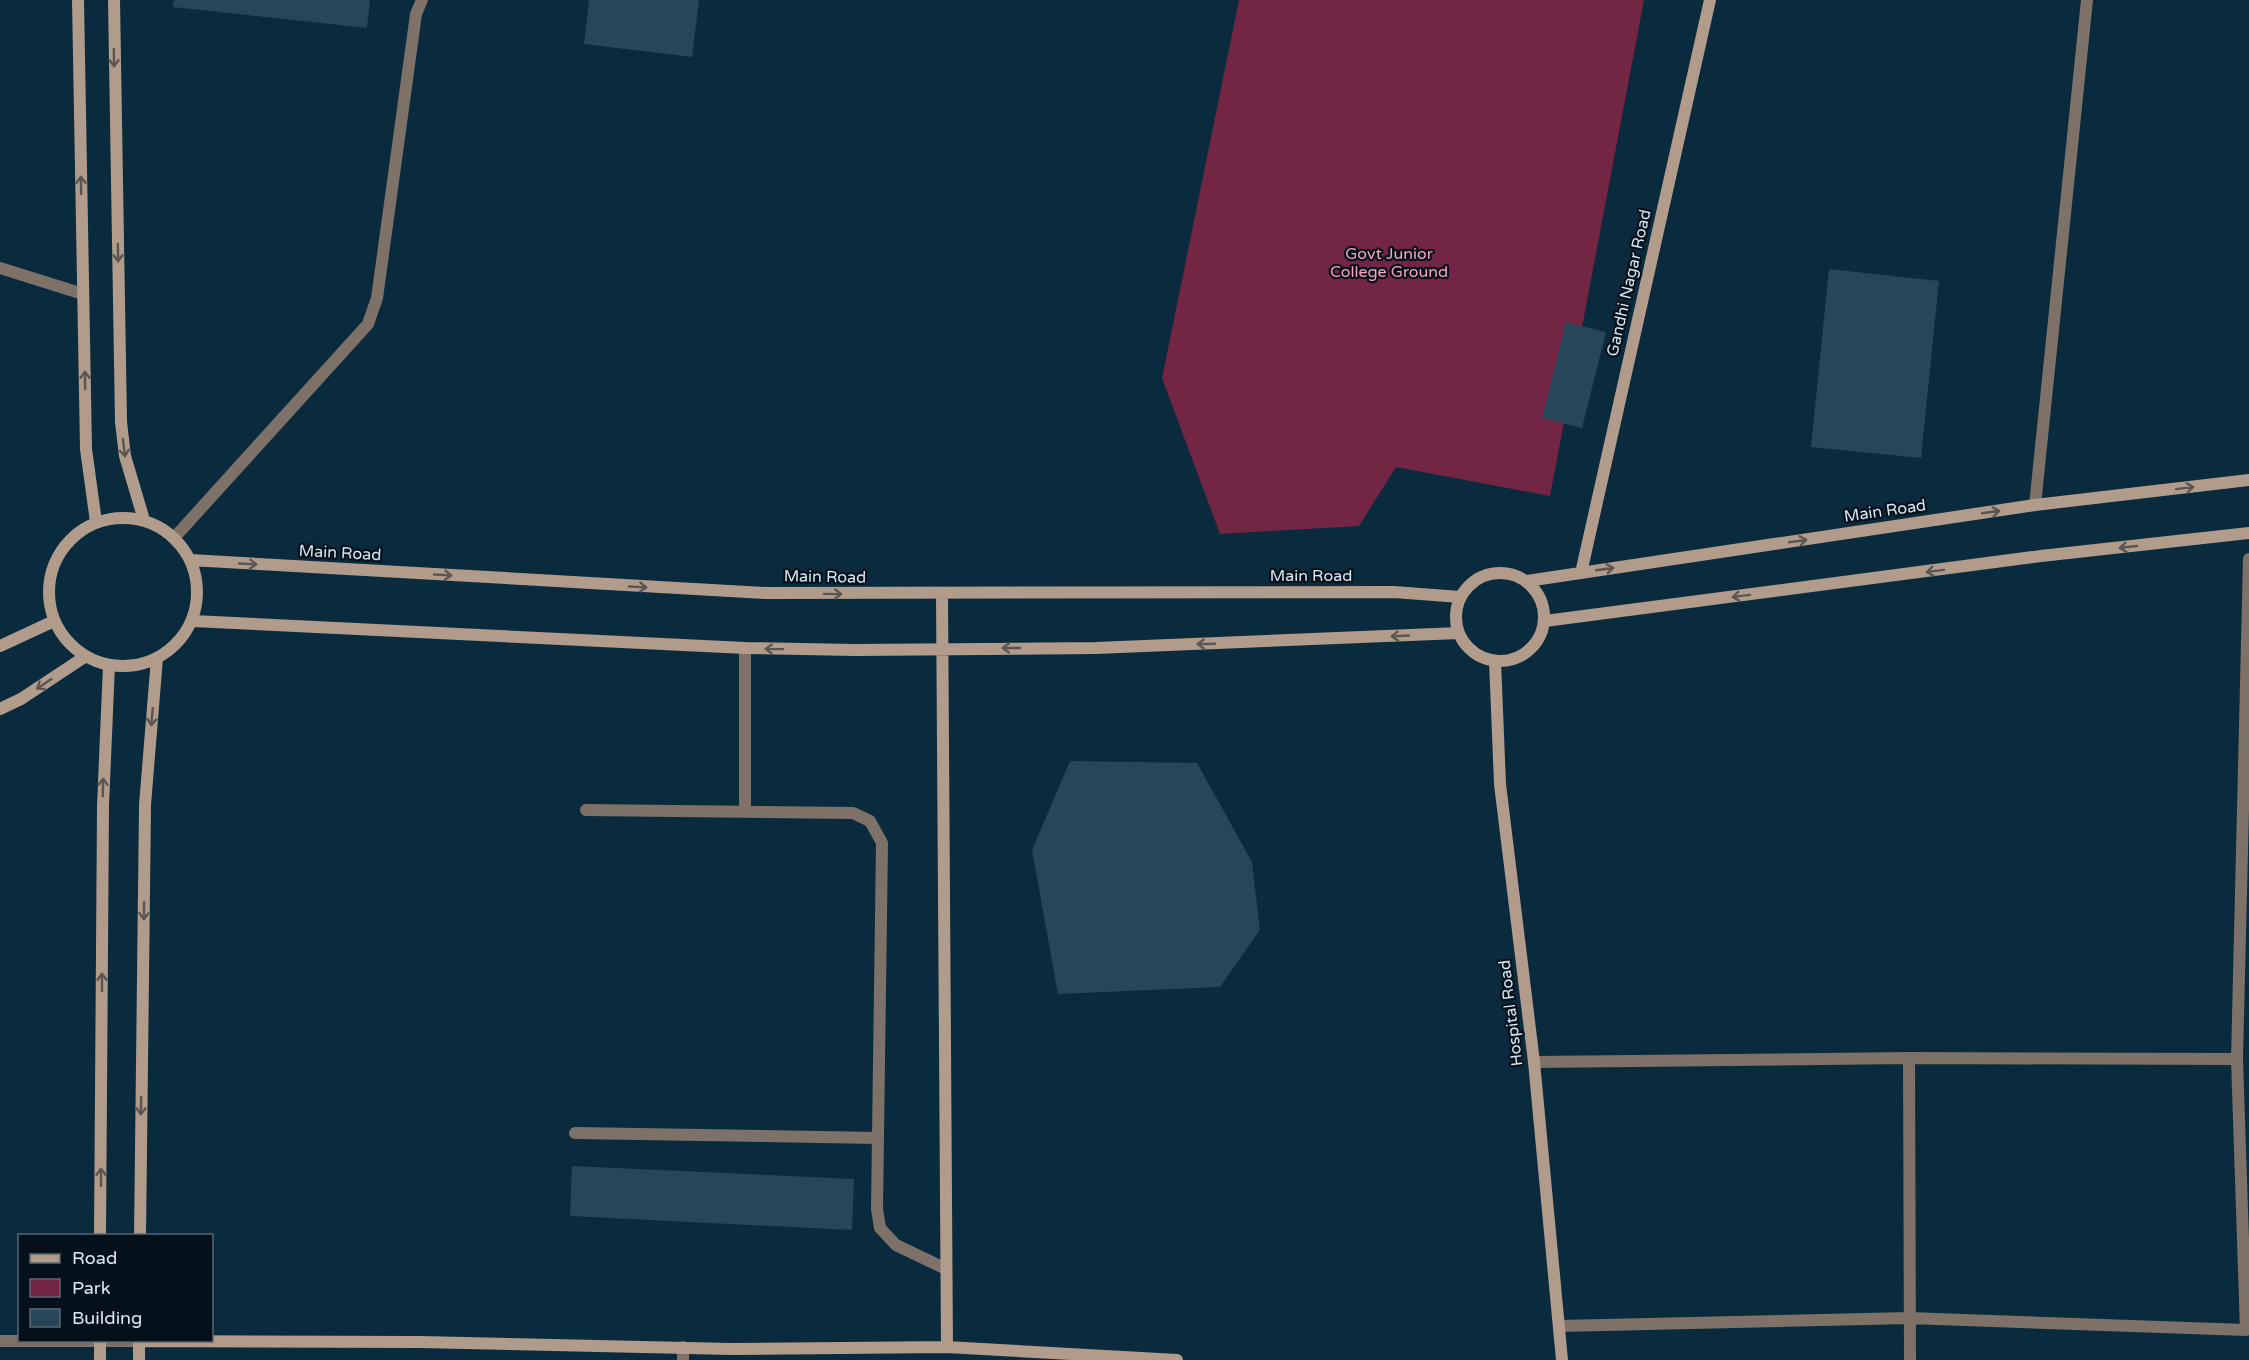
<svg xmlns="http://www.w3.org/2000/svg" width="2249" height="1360" font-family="'Varela Round',sans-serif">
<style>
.green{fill:#722644}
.building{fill:#27465a}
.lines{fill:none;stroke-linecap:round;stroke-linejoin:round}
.lane{stroke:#7e7167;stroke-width:12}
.street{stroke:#7e7167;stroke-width:12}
.secondary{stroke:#b19b8b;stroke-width:12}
.oneway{stroke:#5b5652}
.labels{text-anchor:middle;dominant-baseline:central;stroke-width:4.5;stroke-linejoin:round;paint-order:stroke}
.park-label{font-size:16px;fill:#fda3c0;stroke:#05111a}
.street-label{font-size:16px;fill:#d8e9f6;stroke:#05111a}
</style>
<rect width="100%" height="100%" fill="#0a2a3d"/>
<path class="green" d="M1239,0H1644L1550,496L1396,467L1359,526L1220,534L1162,378Z"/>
<path class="building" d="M174,0H370L367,28L173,7Z
M589,0H699L692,57L584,44Z
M1829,269L1939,281L1921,458L1811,447Z
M1566,322L1606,332L1582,428L1542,418Z
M1070,761L1197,763L1252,862L1260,930L1220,987L1058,994L1032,850Z
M572,1166L854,1179L852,1230L570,1216Z"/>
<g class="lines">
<path class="lane" d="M174,538L368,324L377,298L416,14L422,0
M745,648V812
M586,810L853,813L870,821L882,843L877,1209L880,1228L896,1245L946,1269
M575,1133L878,1138
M683,1360V1347"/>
<path class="street" d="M0,268L83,294
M2035,505L2087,0
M1909,1058L1910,1360
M1534,1062L1909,1058L2237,1059
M1559,1326L1909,1318L2246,1330L2237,1059L2249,559
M0,1341H139"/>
<path class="secondary" d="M78,0L86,449L96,522
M114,0L121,422L125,456L144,520
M49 592a74 74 0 1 1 148 0a74 74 0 1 1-148 0Z
M190,560L766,593L1394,592L1460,597
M1456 617a44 44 0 1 1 88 0a44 44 0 1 1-88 0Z
M1581,573L1710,0
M1527,581L2035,505L2249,480
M942,594L947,1347
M193,621L745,648L855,650L1096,648L1459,633
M1545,621L2041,556L2249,533
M0,646L54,621
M1495,661L1500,784L1534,1062L1562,1360
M0,709L21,699L86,656
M100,1236L103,806L109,665
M140,1236L145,805L157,658
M139,1340V1360
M139,1341L420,1342L732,1349L947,1347L1177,1360
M100,1360V1340"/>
</g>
<defs><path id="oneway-shaft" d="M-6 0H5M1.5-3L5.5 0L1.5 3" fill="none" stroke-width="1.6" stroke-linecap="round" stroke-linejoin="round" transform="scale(1.5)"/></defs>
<g class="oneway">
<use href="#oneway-shaft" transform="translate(114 58) rotate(89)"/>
<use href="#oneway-shaft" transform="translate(81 185) rotate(-91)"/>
<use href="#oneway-shaft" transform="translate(118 253) rotate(89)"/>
<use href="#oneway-shaft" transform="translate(85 380) rotate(-91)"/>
<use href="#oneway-shaft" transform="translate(124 448) rotate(83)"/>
<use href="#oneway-shaft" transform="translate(2185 488) rotate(-7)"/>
<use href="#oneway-shaft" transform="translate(1991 512) rotate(-8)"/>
<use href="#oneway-shaft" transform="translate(1798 541) rotate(-8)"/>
<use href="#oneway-shaft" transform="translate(2128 547) rotate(174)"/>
<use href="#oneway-shaft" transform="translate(248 564) rotate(3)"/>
<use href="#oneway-shaft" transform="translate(1605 569) rotate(-8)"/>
<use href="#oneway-shaft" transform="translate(1935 571) rotate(173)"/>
<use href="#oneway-shaft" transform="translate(443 575) rotate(3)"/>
<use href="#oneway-shaft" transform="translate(638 587) rotate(3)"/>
<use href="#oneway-shaft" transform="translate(833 594) rotate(1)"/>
<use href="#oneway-shaft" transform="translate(1741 596) rotate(173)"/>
<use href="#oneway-shaft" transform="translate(1400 636) rotate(177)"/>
<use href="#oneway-shaft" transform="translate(1206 644) rotate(178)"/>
<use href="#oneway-shaft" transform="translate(1011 648) rotate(-180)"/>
<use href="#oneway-shaft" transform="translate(774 649) rotate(-179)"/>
<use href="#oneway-shaft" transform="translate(44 684) rotate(146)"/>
<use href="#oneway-shaft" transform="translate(152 717) rotate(95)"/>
<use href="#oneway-shaft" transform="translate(103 787) rotate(-89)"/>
<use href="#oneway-shaft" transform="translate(144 911) rotate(91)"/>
<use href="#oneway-shaft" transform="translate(102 982) rotate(-90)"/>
<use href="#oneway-shaft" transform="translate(141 1106) rotate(91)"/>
<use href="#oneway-shaft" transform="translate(101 1177) rotate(-90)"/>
</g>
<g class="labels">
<g class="park-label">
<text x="1389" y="254">Govt Junior<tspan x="1389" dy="18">College Ground</tspan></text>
</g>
<g class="street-label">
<text transform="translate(1629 283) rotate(-77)">Gandhi Nagar Road</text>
<text transform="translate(1885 511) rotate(-8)">Main Road</text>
<text transform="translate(340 553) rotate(3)">Main Road</text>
<text x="1311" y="576">Main Road</text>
<text transform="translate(825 577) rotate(1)">Main Road</text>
<text transform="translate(1511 1013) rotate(-97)">Hospital Road</text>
</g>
</g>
<rect x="18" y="1234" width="195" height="108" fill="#05111a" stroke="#596772" stroke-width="1.5"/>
<rect x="30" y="1254" width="30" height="9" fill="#b19b8b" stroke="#596772" stroke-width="1.5"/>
<text x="72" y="1264" font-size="18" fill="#d8e9f6">Road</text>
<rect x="30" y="1279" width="30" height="18" fill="#722644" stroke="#596772" stroke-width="1.5"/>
<text x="72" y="1294" font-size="18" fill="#d8e9f6">Park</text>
<rect x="30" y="1309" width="30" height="18" fill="#27465a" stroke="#596772" stroke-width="1.5"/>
<text x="72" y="1324" font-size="18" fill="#d8e9f6">Building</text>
</svg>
